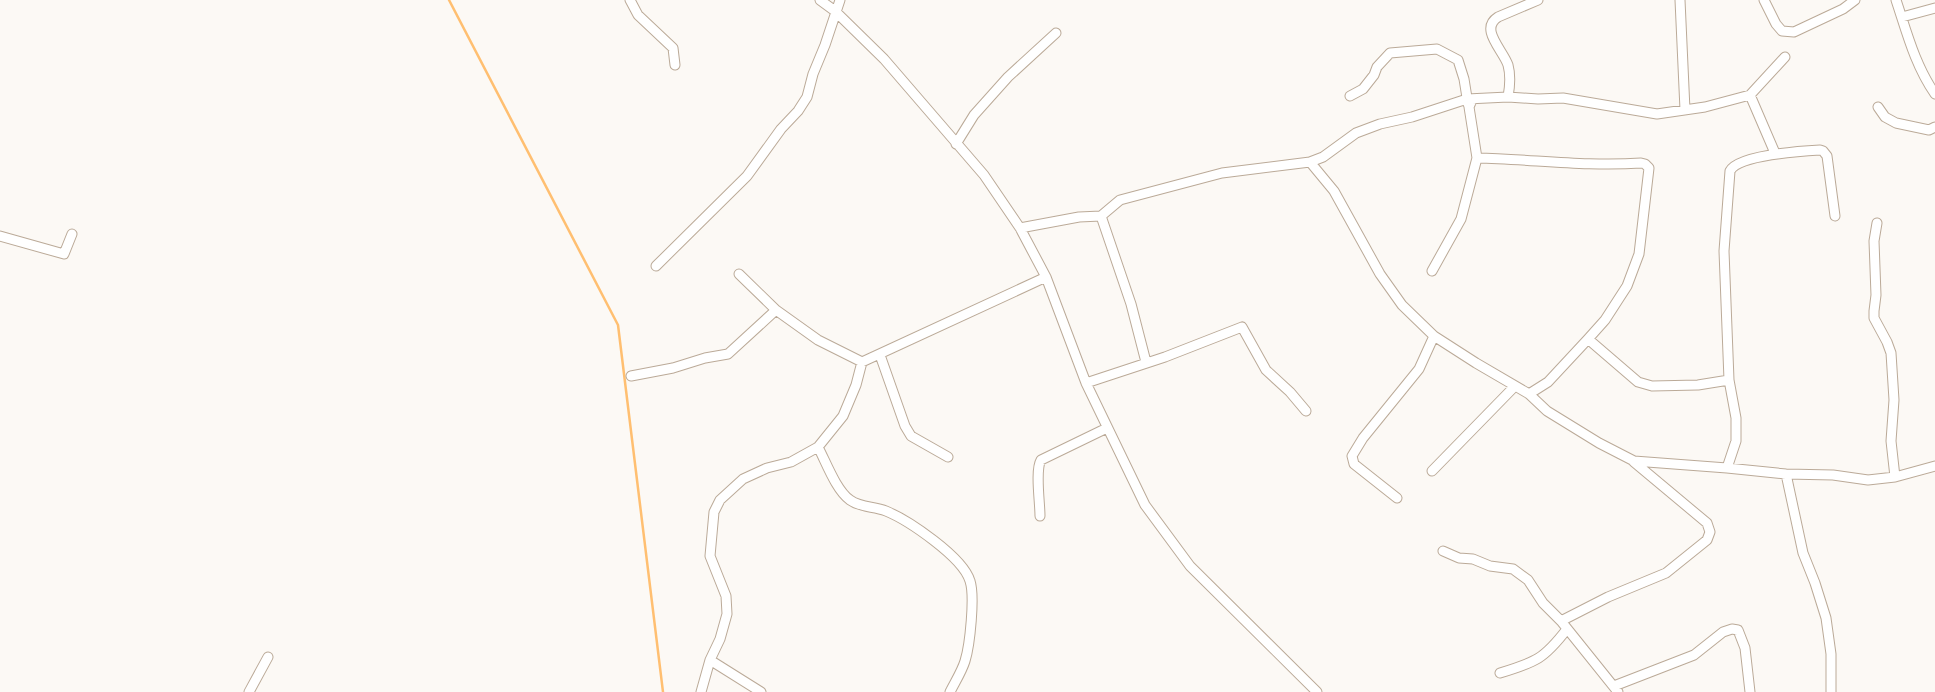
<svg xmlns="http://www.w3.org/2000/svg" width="1935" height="692" font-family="'Titillium Web',sans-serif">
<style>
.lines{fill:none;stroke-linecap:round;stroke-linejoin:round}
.stream{stroke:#ffbf71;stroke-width:2.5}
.minor-casing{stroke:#bbaa98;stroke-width:11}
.minor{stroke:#fff;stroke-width:9}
</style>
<rect width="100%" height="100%" fill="#fcf9f5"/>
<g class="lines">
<path class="stream" d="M449,0L618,325L663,692"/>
<defs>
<path id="minor" d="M630,0L638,15L673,48L675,65
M820,0L835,11L884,59L984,175L1020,228L1046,277L1086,383L1145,505L1190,566L1317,692
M1680,0L1685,110
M1764,0L1776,24L1782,31L1794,32L1843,9L1855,0
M1896,0C1907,33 1915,65 1935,94
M1902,17L1935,8
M1750,95L1775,153
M1350,96L1363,89L1374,75L1377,67L1390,53L1437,49L1458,60L1464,79L1468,104
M1508,97C1510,86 1511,76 1508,65C1503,50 1479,29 1498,17L1538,0
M1878,107L1885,117L1896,123L1929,130L1935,127
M956,144L974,115L1008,77L1056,33
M1477,158C1531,159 1587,167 1641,163L1645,164L1649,168L1639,254L1627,286L1605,320L1588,339L1548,382L1529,394
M1310,162L1334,191L1380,274L1402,305L1434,336L1476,363L1529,394L1547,411L1599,443L1634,461L1727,468L1786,474L1833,475L1868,480L1895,477L1935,466
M1101,216L1131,304L1146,362
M1877,223L1874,241L1876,295L1874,311V318L1887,342L1891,353L1894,400L1891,441L1895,477
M1020,228L1079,217L1101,216L1120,200L1222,173L1310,162L1323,157L1356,133L1380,124L1412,117L1467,99L1508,97L1538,99L1563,98L1657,114L1705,107L1750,95L1785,57
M0,236L64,254L72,234
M656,266L747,176L781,129L798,111L807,97L813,74L825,45L840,0
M1432,271L1461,219L1477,158L1469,107L1472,100
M739,274L776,310L818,340L862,362L1046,277
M1588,339L1638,382L1652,386L1698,385L1729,380
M880,355L905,426L911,436L948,457
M631,376L673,368L705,358L728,354L776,310
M1086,383L1165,357L1242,327L1266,370L1290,392L1306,411
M818,447C826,462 836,490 850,500C861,508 874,506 886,511C908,520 963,557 970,581C975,596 970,645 965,661C962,671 955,682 950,692
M1727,468L1736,441V418L1729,380L1724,251L1730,171C1738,155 1802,151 1820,150L1823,151L1827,156L1835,216
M1432,471L1515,386
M1786,474L1803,553L1815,583L1826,618L1831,654V692
M1397,498L1354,464L1352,456L1363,438L1419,369L1434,336
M1040,516C1040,502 1035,470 1041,460L1107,428
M1443,551L1459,558L1473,559L1490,566L1513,569L1528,580L1543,603L1561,621
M710,660L761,692
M1500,673C1536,662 1544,659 1567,629
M1614,686L1694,655L1723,632L1732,629L1738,630L1745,648L1750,692
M249,692L268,657
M701,692L710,660L720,639L727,614L726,596L710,556L714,512L720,500L743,479L767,468L791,462L818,447L843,416L856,385L862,362
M1618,692L1561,621L1608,597L1666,573L1707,540L1710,532L1707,523L1634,462"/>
</defs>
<use href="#minor" class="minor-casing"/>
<use href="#minor" class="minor"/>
</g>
</svg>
